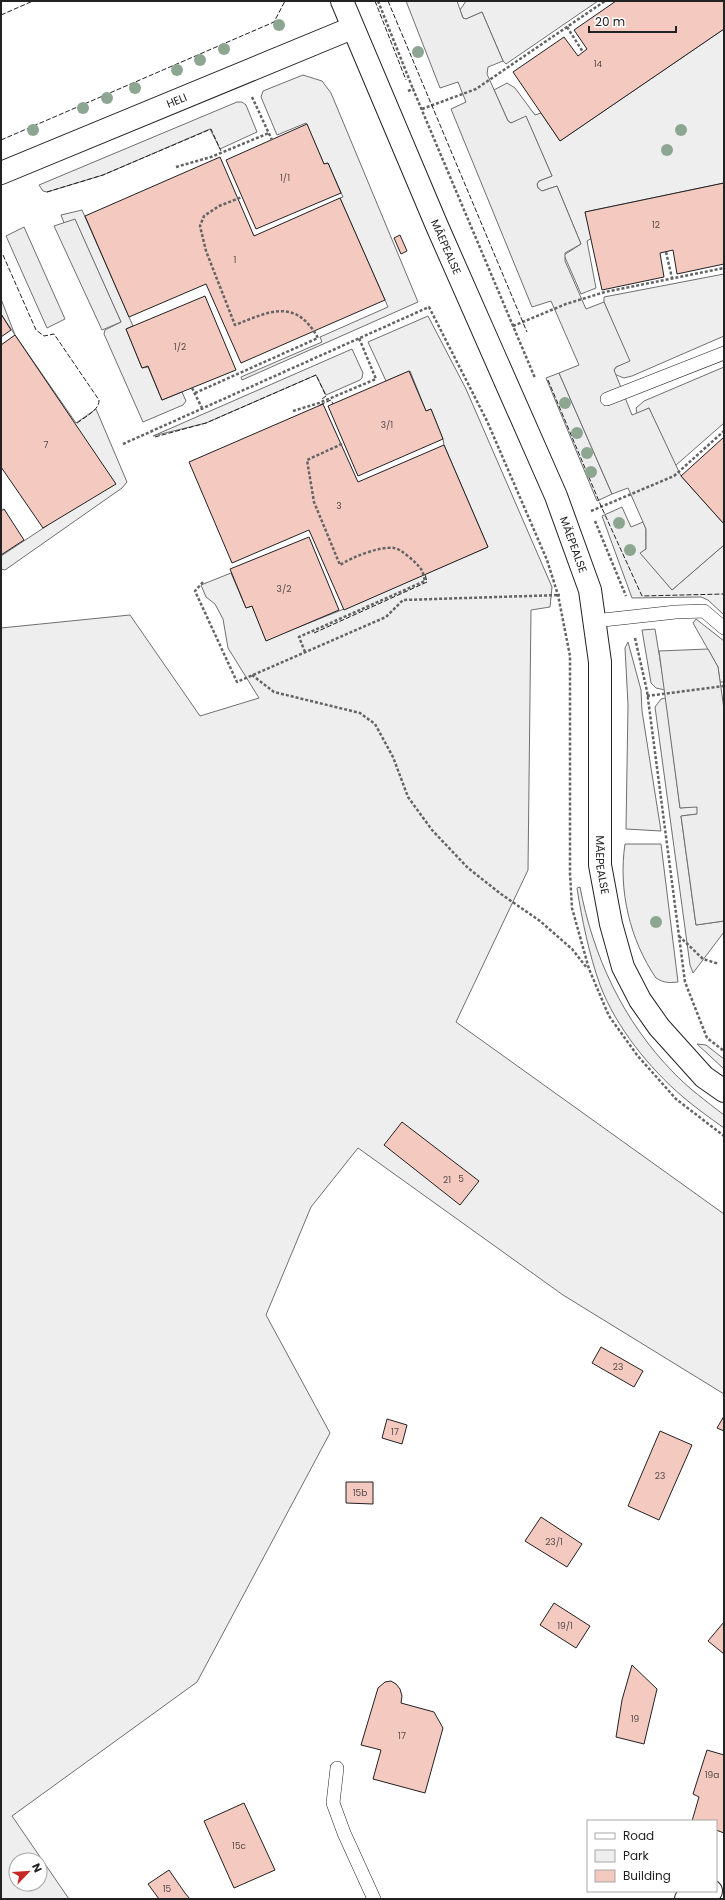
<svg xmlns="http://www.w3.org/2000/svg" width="725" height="1900" font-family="Poppins,sans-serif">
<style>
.green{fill:#eee;stroke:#6f6f6f;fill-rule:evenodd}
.parking{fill:#ededed;stroke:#6f6f6f}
.building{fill:#f3c9c0;stroke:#222}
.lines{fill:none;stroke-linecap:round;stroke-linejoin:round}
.service-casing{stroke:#222;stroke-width:14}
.minor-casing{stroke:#222;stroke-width:24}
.path{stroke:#646464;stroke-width:2.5;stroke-dasharray:3 2;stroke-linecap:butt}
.service{stroke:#fff;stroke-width:13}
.minor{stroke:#fff;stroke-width:22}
.fence{stroke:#222;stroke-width:1;stroke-dasharray:5 2;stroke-linecap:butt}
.tree{fill:#8da692}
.labels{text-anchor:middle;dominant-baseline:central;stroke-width:3;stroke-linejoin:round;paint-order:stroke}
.number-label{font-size:9px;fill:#564c4a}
.street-label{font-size:11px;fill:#222;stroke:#fff}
</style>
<rect width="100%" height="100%" fill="#fff"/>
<path class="green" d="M466,1H598L506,64L503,61L482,12L466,19L463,18L460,10Z
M724,29V183L585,212L592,238L587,241L596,288L581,294L564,255L581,244L557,186L542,191L538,188L537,184L539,181L552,176L526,117L511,123L508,121L494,90L507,83L515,88L535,115L541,113L560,141Z
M303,75L322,81L331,93L418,302L242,380L241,377L322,342L320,337L388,307L340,198L343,197L328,163L324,164L306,123L277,135L261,97L263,91Z
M237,102H242L246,105L257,132L220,149L210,129L103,175L47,192L43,191L39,185Z
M82,210L133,326L126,329L142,368L148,367L162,400L182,392L186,401L183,405L143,422L104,334L105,330L121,322L75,220L64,223L61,215Z
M724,274V336L632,376L624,378L614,374V370L616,367L629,361L604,302V297Z
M1,299L15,335L76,423L96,409L127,482L122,488L5,570L1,569V556L48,525L23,492L1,426L15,335L1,314Z
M428,316L466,389L552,587L550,607L531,610L528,870L456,1022L724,1214V1394L563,1295L358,1148L311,1207L266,1315L330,1433L197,1682L12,1816L69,1899H1V628L130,615L200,716L259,698L228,648L223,619L215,604L206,597L201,585L231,573L246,608L252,606L266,640L344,609L488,547L444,445L443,439L431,409L426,411L410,371L386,381L368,342ZM16,1860H40V1884H16Z
M352,349L363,373L362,378L360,380L326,395L316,375L206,423L153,436Z
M724,367V423L675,466L649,408L637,414L636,408L644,401Z
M559,373L612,494L597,501L546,378Z
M622,507L631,527L643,522L646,529V549L641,553L672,590L724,545V615L708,600L701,597L632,598L602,516Z
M696,619L724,641V682H720L718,667L693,623Z
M655,629L665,690L656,688L651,683L642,630Z
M628,642L641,690L642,711L661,831L626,829L628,705L625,648Z
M666,698L680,808L697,806L698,814L681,816L696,925L724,921V932L693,973L690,965L655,707L661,699Z
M625,844H661L678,982C669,983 664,983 656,978C630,940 618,890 625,844Z
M580,887C593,956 623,1021 673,1072C688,1088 706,1101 724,1115V1128C710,1118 696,1108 683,1097C649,1068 616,1027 600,985C589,954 582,920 577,888Z
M697,1044L706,1045L724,1059V1069Z"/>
<path class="parking" d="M406,1H457L463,18L466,19L482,12L503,61L488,67L487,74L508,121L511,123L526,116L552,176L539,181L537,184L538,188L542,191L557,186L581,244L565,253V261L586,309L604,302L630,361L616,367L614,370L632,415L649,408L681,476L724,524V545L672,590L640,553L646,549V529L628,488L612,494L559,373L579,365L551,301L532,307L451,109L466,102L458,82L440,88Z
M75,219L121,322L102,330L54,226Z
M24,227L65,319L47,328L6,236Z
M708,649L718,667L724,709V921L696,925L681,816L697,814V807L680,808L659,651Z"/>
<path class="building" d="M616,1H724V29L560,141L513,72L564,37L578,56L587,49L574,30Z
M307,124L324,164L328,163L341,193L256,229L226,160Z
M220,157L254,236L340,198L385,300L241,363L206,284L129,317L85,216Z
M724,183V264L677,274L673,250L660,253L664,277L602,290L585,212Z
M400,235L407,251L401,254L394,238Z
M205,296L236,370L162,400L148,366L142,368L126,329Z
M1,314L11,330L1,337Z
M15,335L116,484L43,528L1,467V345Z
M409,371L426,411L431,409L443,439L358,476L328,406Z
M323,404L358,482L444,445L488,547L344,610L309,530L232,563L189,462Z
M724,437V524L681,476Z
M4,509L24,540L1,555V511Z
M309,537L339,610L266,641L252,606L246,608L230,569Z
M402,1122L479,1181L460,1205L384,1145Z
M601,1347L643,1371L634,1387L592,1363Z
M724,1416V1431L717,1428Z
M387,1419L407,1425L402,1444L382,1438Z
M660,1431L692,1445L659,1520L628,1506Z
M346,1482H373V1504L346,1503Z
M541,1517L582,1544L567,1567L525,1541Z
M554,1603L590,1626L576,1648L540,1625Z
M724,1622V1654L708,1641Z
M632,1665L657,1689L644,1744L616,1737L622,1700Z
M391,1681L396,1684L400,1689L402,1696L401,1703L434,1712L443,1728L425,1793L373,1779L381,1750L361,1745L378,1688L385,1682Z
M707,1750L724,1755V1833L716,1830V1821H692L699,1797L693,1794Z
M244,1803L275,1870L234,1888L204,1821Z
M169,1870L185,1893L190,1899H159L148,1884Z"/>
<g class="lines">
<defs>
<path id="service" d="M607,399L724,353
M594,621L676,612L704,611L724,628
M337,1768L333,1803L344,1833L374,1899"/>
<g id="minor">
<path id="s1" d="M342,1L437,226L556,496L590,590L600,662V865L611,924L623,967L640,1000L659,1027L704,1077L724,1091"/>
<path id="s2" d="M1,173L352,28"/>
<path d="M686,1899L711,1891"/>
</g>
</defs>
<use href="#service" class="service-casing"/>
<use href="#minor" class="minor-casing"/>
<path class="path" d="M378,1L413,89
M567,27L583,52
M408,91L413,89L535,378
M252,97L272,140
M422,109L476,89L605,1
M176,167L211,157L269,133
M666,252L672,278
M513,326L566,304L605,292L724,268
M192,388L202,408
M195,393L318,338C296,298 270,311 235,325L206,251L200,226L204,216L219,206L242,197
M293,411L319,403L376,379L359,338
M123,444L429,307L487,421L547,560L558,595L570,656V874L572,908L589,969L609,1016L637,1055L676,1099L724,1136
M591,511L674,476L724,431
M595,521L626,596
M203,582L195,591L237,682L386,617L403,600L560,595
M635,638L647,691L685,982L707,1038L724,1051
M305,652L299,637L425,581C424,577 423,572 421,569C417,563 400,548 394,548C380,546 352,557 340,565L314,502L307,460L344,443
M252,675L274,692L360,713L375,724L393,757L408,797L432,830L468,868L501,894L540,921L572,949L587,968
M647,696L724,686
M679,936L703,959L719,964"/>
<use href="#service" class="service"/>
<use href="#minor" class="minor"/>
<path class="fence" d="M375,1L406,80
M388,1L527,332
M1,15L33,1
M1,140L274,22L285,1
M47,192L103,175L211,129L221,151
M3,255L36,330L44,336L54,334L99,400C100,410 83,418 76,424
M548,380L601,506L642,596L724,594
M320,405L331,400L333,404
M155,437L206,423L316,375L326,396L322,399
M314,633L427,582L425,574"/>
</g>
<g class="tree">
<circle cx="279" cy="25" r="6"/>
<circle cx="224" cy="49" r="6"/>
<circle cx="418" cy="52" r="6"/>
<circle cx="200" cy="60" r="6"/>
<circle cx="177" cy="70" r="6"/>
<circle cx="135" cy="88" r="6"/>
<circle cx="107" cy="98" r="6"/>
<circle cx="83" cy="108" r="6"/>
<circle cx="33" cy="130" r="6"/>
<circle cx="681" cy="130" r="6"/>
<circle cx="667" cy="150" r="6"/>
<circle cx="565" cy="403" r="6"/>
<circle cx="577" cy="433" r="6"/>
<circle cx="587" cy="453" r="6"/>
<circle cx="591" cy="472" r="6"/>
<circle cx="619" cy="523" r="6"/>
<circle cx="630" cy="550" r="6"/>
<circle cx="656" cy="922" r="6"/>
</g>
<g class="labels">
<g class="number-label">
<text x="598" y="64">14</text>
<text x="285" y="178">1/1</text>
<text x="656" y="225">12</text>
<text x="235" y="260">1</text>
<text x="180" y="347">1/2</text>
<text x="387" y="425">3/1</text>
<text x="46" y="445">7</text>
<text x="339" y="506">3</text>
<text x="284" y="589">3/2</text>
<text x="461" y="1179">5</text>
<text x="447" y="1180">21</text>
<text x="618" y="1367">23</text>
<text x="395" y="1432">17</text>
<text x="660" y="1476">23</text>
<text x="360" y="1493">15b</text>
<text x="554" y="1542">23/1</text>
<text x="565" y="1626">19/1</text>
<text x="635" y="1719">19</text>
<text x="402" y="1736">17</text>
<text x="712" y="1775">19a</text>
<text x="239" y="1846">15c</text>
<text x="167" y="1889">15</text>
</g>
<g class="street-label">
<text stroke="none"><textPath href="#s2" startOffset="190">HELI</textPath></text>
<text stroke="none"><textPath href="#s1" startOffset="267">MÄEPEALSE</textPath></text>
<text stroke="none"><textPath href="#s1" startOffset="591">MÄEPEALSE</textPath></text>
<text stroke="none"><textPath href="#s1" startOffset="915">MÄEPEALSE</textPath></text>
</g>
</g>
<rect width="725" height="1900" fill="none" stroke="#222222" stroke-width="4"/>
<rect x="587" y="1820" width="130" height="72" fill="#ffffff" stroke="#a7a7a7"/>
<rect x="595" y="1833" width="20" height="6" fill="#ffffff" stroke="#a7a7a7"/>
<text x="623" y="1840" font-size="12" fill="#222222">Road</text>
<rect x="595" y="1850" width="20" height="12" fill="#eeeeee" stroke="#a7a7a7"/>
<text x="623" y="1860" font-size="12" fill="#222222">Park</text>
<rect x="595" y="1870" width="20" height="12" fill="#f3c9c0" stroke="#a7a7a7"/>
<text x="623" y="1880" font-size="12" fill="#222222">Building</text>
<g transform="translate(28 1872) rotate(65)"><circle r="19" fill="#ffffff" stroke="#a7a7a7"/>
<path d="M0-3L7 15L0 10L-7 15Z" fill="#c62828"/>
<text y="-6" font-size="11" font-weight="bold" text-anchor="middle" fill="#222222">N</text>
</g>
<path d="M589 26v6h87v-6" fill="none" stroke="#222222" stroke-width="2"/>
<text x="595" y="26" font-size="12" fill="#222222" stroke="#ffffff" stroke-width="3" paint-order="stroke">20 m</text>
</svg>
